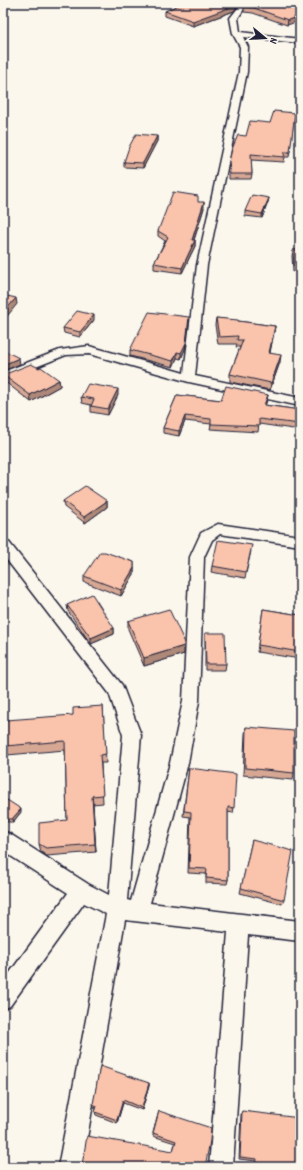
<svg xmlns="http://www.w3.org/2000/svg" width="303" height="1170" font-family="Dekko,sans-serif">
<style>
.lines{fill:none;stroke-linecap:round;stroke-linejoin:round}
.street-casing{stroke:#22223b;stroke-width:3}
.street{fill:#fbf7ec;fill-rule:evenodd}
.wall{fill:#d6a894;stroke:#22223b}
.shaded-wall{fill:#ae8878;stroke:#22223b}
.building{fill:#f9c3ac;stroke:#22223b}
</style>
<rect width="100%" height="100%" fill="#fbf7ec"/>
<filter id="ink" filterUnits="userSpaceOnUse"><feTurbulence type="fractalNoise" baseFrequency=".025" numOctaves="2"/><feDisplacementMap in="SourceGraphic" scale="8" xChannelSelector="R" yChannelSelector="G"/><feConvolveMatrix kernelMatrix="1 2 1 2 8 2 1 2 1" color-interpolation-filters="sRGB"/></filter>
<g filter="url(#ink)">
<g class="lines">
<defs>
<path id="street" d="M242,3H248L238,18L240,32L300,39V43L243,37L248,47L247,72L207,265L195,376L300,398V406L189,382L89,354L66,355L3,380V372L60,350L89,346L184,373L197,265L239,72L240,47L233,34L230,18Z
M218,524L300,536V546L220,534L212,540L204,557L199,701L188,763L150,903L300,921V941L248,935L233,1167H209L228,932L125,920L82,1167H58L106,914L84,903L10,1006L3,1009V982L68,893L3,851V831L10,834L88,884L109,895L123,735L109,693L3,555V540L8,541L122,685L141,735L127,900L131,901L170,763L183,701L190,557L201,533Z"/>
</defs>
<use href="#street" class="street-casing"/>
<use href="#street" class="street"/>
</g>
<path class="wall" d="M183,3H240L234,11L193,26L165,16V11Z
M300,3L287,25L253,13L244,12V7Z
M295,113L289,157H285L284,162L251,160L252,174L251,179H229V162L246,136L270,123Z
M157,136V141L143,168L124,167V162Z
M269,198L268,202L262,218L245,216V211Z
M198,202L204,208L194,240H195V246L182,273L154,269V263L165,241L158,236V231Z
M293,250H300V272H293L292,256Z
M216,318L275,326L270,353L280,362L270,390L230,382V374L240,347H236L237,344H218L215,325Z
M94,320L80,337L64,333L63,328Z
M189,323L185,349L181,359L177,358L173,367L130,356V350Z
M3,375L59,380L60,386L31,402L4,381Z
M118,395L108,415L91,412V405L82,403L81,397Z
M177,395L221,400L268,395L267,400L265,405L300,410V430L259,424L258,432L210,429L211,424L185,421L179,436L163,433V428Z
M63,501H107V507L85,523L64,507Z
M251,551L245,578L211,572L212,566Z
M134,562V574L121,596L84,582V576Z
M67,605L114,628V634L91,644L68,611Z
M263,609L300,615V659L257,652Z
M128,621L184,641V654L144,666L128,629Z
M205,633L226,664L225,670H205Z
M103,706L106,763H101L103,803L93,804L96,852L47,856L41,852L39,844L67,820L65,750L7,755L5,746L73,715Z
M246,727L294,773L293,780L243,775L245,734Z
M189,768L234,808L233,813L228,812V880L227,884L206,883V874L188,873L190,817L183,816Z
M3,800L21,812L13,822H8L3,819Z
M252,840L284,900L282,904L240,893Z
M149,1083V1086L142,1110L123,1103L117,1123L96,1115L95,1112L96,1108L94,1107L93,1104Z
M159,1111L205,1167H74L173,1151L175,1143L153,1136V1133Z
M242,1111L300,1167H255L256,1161L239,1159L241,1114Z"/>
<path class="shaded-wall" d="M236,3H240L234,11L193,26V21Z
M300,16V21L287,25L288,20Z
M157,136V141L143,168V163Z
M269,198L268,202L262,218V214Z
M204,202V208L192,246V240Z
M195,240V246L182,273V268Z
M16,298L17,304L4,320L3,313Z
M94,315V320L80,337V332Z
M189,317L185,349L181,359V353Z
M275,326L274,333L268,360L269,353Z
M177,352V358L173,367V361Z
M281,355L280,362L270,390L271,383Z
M19,358L20,364L3,371V365Z
M59,380L60,386L31,402L30,395Z
M118,389V395L108,415V409Z
M268,395L267,400L264,410V405Z
M185,416V421L179,436V431Z
M107,501V507L85,523L84,517Z
M134,568V574L121,596V590Z
M114,628V634L91,644V638Z
M184,646V654L144,666V658Z
M92,796L93,804L96,852L95,844Z
M21,809V812L13,822L12,819Z
M149,1083V1086L142,1110V1108Z
M123,1100V1103L117,1123V1120Z"/>
<path class="building" d="M183,3H236L234,6L193,21L165,11Z
M247,3H300V16L288,20L254,8L244,7Z
M274,111L295,113L290,152H285L284,157L251,154L252,174H230L229,162L232,149L238,135L246,136L250,121L270,123Z
M136,134L157,136L143,163L124,162L129,147Z
M173,192L198,196V202H204L192,240H195L182,268L154,263L168,237L158,231Z
M252,195L269,198L262,214L245,211Z
M293,250H300V266H294Z
M3,295L16,298L3,313Z
M77,311L94,315L80,332L63,328Z
M149,312L189,317L186,343L181,353L177,352L173,361L130,350Z
M216,318L238,320V321L275,326L269,353L281,355L271,383L230,374L243,340H237L238,336L219,337Z
M3,350L19,358L3,365Z
M31,364L39,368L41,367L59,380L30,395L3,375Z
M88,384L118,389L108,409L91,406L94,399L81,397Z
M226,386L268,395L264,405L300,410V424L259,419V426L211,424V419L185,416L179,431L163,428L177,395L221,400Z
M85,486L107,501L84,517L63,501Z
M218,540L252,545L246,572L212,566Z
M100,552H105L134,562V568L121,590L84,576Z
M92,594L114,628L91,638L67,605Z
M169,609L184,641V646L144,658L128,621Z
M263,609L300,615V652L258,645Z
M205,633H225L226,664H206Z
M103,706L106,754L100,755L103,795L92,796L95,844L46,848L39,844V823L67,820L65,741L5,746L6,720L73,715V708Z
M246,727L294,731V773L245,768Z
M189,768L236,774L234,808L228,807V880L206,878L207,869L189,868L191,812L184,811Z
M4,798L21,809L12,819H7L3,817V800Z
M252,840L293,851L284,900L241,888Z
M100,1066L149,1083L142,1108L123,1100L117,1120L95,1112L97,1106L93,1104Z
M159,1111L211,1128L210,1141L205,1167H139L134,1165V1167H74V1166L82,1165L87,1136L173,1151L176,1141L153,1133Z
M242,1111L300,1118V1167H256L257,1159L240,1157Z"/>
</g>
<rect width="303" height="1170" fill="none" stroke="#fbf7ec" stroke-width="16"/>
<rect x="8" y="8" width="287" height="1154" fill="none" stroke="#22223b" stroke-width="1.5" filter="url(#ink)"/>
<g transform="translate(265 38) rotate(108)" stroke="#fbf7ec" stroke-width="3" paint-order="stroke">
<path d="M0-3L7 15L0 10L-7 15Z" fill="#22223b"/>
<text y="-6" font-size="11" font-weight="bold" text-anchor="middle" fill="#22223b">N</text>
</g>
</svg>
